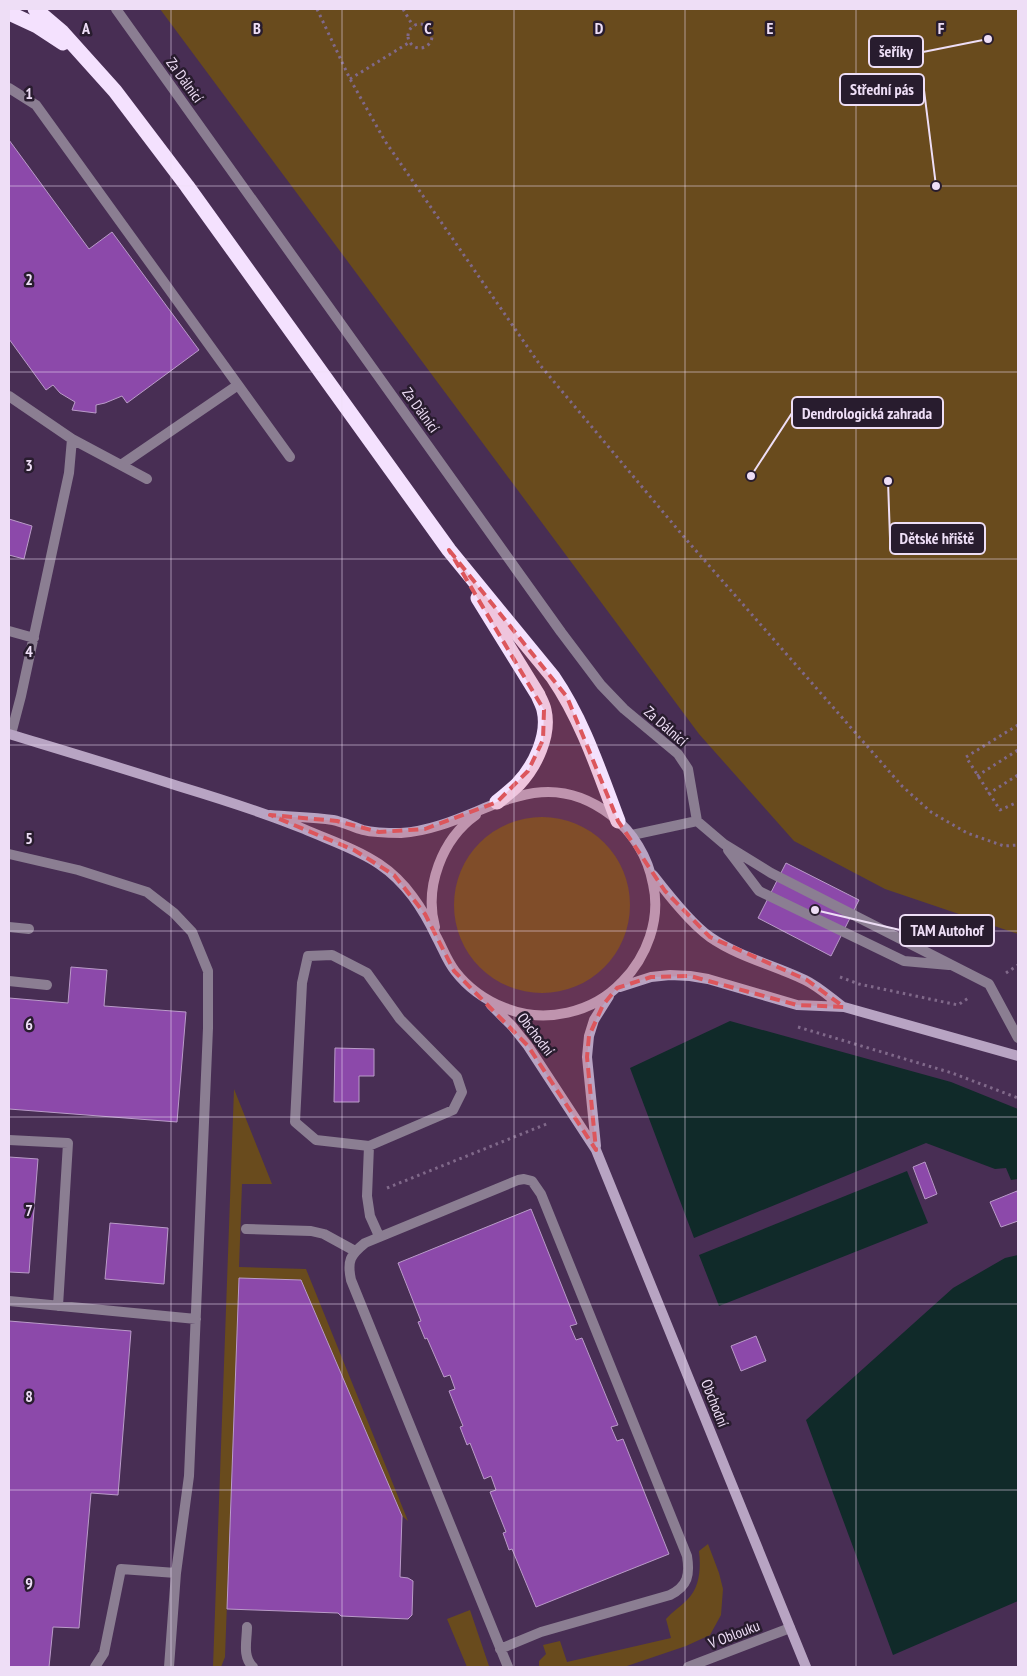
<svg xmlns="http://www.w3.org/2000/svg" width="1027" height="1676" font-family="'PT Sans Narrow',sans-serif">
<style>
.green{fill:#694b1d}
.water{fill:#102a29}
.building{fill:#8c49aa;stroke:#ba9bc9}
.lines{fill:none;stroke-linecap:round;stroke-linejoin:round}
.path{stroke:#80698a;stroke-width:3;stroke-dasharray:2.5 4;stroke-linecap:butt}
.lane{stroke:#8b7e92;stroke-width:10}
.street{stroke:#8b7e92;stroke-width:10}
.secondary{stroke:#b8a4c3;stroke-width:10}
.highway{stroke:#f4e1fe;stroke-width:15}
.marked{fill:#dc565c;fill-opacity:0.2;stroke:#dc565c;stroke-width:4;stroke-dasharray:10 6;stroke-linejoin:round}
.grid{fill:none;stroke:#eedef6;stroke-width:1;stroke-opacity:0.55}
.labels{text-anchor:middle;dominant-baseline:central;stroke-width:5;stroke-linejoin:round;paint-order:stroke}
.street-label{font-size:15px;fill:#eedef6;stroke:#281c2e}
.grid-label{font-size:16px;text-anchor:middle;font-weight:bold;fill:#eedef6;stroke:#281c2e;stroke-width:5;stroke-linejoin:round;paint-order:stroke}
.leader{fill:none;stroke:#eedef6;stroke-width:2}
.callout-dot{fill:#eedef6;stroke:#281c2e;stroke-width:2}
.callout{fill:#281c2e;stroke:#eedef6;stroke-width:2}
.callout-label{font-size:16px;text-anchor:middle;font-weight:bold;fill:#eedef6}
</style>
<rect width="100%" height="100%" fill="#482e54"/>
<path class="green" d="M160,9H1018V934L885,889L794,841L699,734Z
M454 905a88 88 0 1 1 176 0a88 88 0 1 1-176 0Z
M234,1089L272,1184H242L239,1267L306,1269L408,1521L402,1516L301,1280L239,1278L225,1657L221,1667H213Z
M708,1544L719,1573L723,1589L721,1615L710,1635L686,1646L624,1667H539V1661L546,1654L543,1645L560,1641L567,1662L671,1638L666,1619C672,1612 680,1607 687,1600C700,1588 701,1568 699,1551Z
M470,1610L489,1666L486,1667H467L447,1619Z"/>
<path class="water" d="M730,1021L951,1082L1018,1109V1179L1011,1180L1006,1168L995,1169L926,1143L694,1238L630,1068Z
M907,1171L928,1223L719,1306L699,1255Z
M1018,1255V1601L893,1655L806,1420L953,1288L1005,1258Z"/>
<path class="building" d="M9,140L89,249L112,232L199,350L127,403L122,396L105,403L96,405V413L72,410L75,402L60,393L53,385L46,390L9,339Z
M9,519L32,526L24,559L9,555Z
M786,863L859,900L831,956L758,918Z
M71,967L107,970L104,1006L186,1012L177,1122L9,1109V998L68,1003Z
M335,1048L374,1049V1076H359V1102H334Z
M9,1157L38,1159L29,1273L9,1272Z
M925,1162L937,1194L925,1199L913,1167Z
M1017,1191L1018,1196V1221L1001,1227L990,1202Z
M531,1209L577,1324L570,1326L576,1340L582,1338L618,1425L611,1427L617,1441L623,1439L669,1554L536,1607L512,1549L509,1550L503,1533L506,1532L490,1492L496,1490L491,1476L484,1479L470,1443L467,1445L460,1427L463,1426L449,1391L455,1389L450,1375L444,1377L427,1338L425,1339L418,1322L421,1321L398,1263Z
M110,1223L168,1228L164,1284L105,1279Z
M239,1278L301,1280L402,1516L400,1577L408,1578L413,1581L412,1615L408,1619L341,1616L338,1613L227,1609Z
M9,1321L131,1331L118,1495L91,1493L79,1628L53,1627L49,1667H9Z
M756,1336L766,1361L741,1371L731,1346Z"/>
<g class="lines">
<path class="path" d="M317,9L350,79L385,141L540,365L684,537L902,786L931,812L967,833L1004,846L1018,845
M403,9L413,26
M408 36a12 12 0 1 1 24 0a12 12 0 1 1-24 0Z
M350,79L410,42
M1018,725L966,757L1000,810L1018,802
M977,776L1018,750
M988,794L1018,775
M1006,973L1018,965
M840,977L859,984L958,1005L970,997
M798,1027L952,1073L1018,1098
M387,1188L549,1123"/>
<path class="lane" d="M116,9L561,632L601,685L624,709L678,754L688,769L697,821
M9,88L36,105L290,457
M9,396L72,439L69,473L21,696L11,734
M72,439L147,479
M121,465L238,385
M9,631L34,638
M632,835L697,821L724,844L771,873L989,984L1018,1038
M728,850L759,891L904,961L949,965
M9,854L78,870L147,892L174,913L192,932L208,971V1028L189,1476L176,1573L169,1667
M9,927L29,929
M9,981L47,985
M9,1140L68,1143L58,1306
M369,1146L316,1140L295,1122L302,983L308,956L332,955L367,973L400,1019L457,1077L462,1092L453,1110L369,1146L367,1196L370,1216L379,1236
M246,1229L311,1231L324,1234L355,1251
M9,1301L196,1319
M247,1627C247,1640 242,1657 253,1667
M500,1649L541,1632L670,1595C688,1586 690,1575 687,1556L541,1194L532,1181L524,1179L518,1180L365,1243C350,1255 347,1261 351,1280L508,1667
M95,1667L104,1653L121,1569L176,1573"/>
<path class="street" d="M688,1667L790,1628"/>
<path class="secondary" d="M9,734C65,751 122,768 178,786C221,799 263,812 304,829C329,840 357,849 379,864C406,882 423,909 437,938C443,949 447,961 455,971C468,988 485,1000 505,1008C545,1024 593,1013 622,982C647,957 661,919 653,884C648,857 633,832 611,815C534,756 478,828 401,833C389,833 375,833 363,830C353,827 343,822 333,820C312,817 291,817 270,815
M653,875C667,893 691,924 710,937C739,957 774,965 805,980C818,986 831,998 843,1007
M435,927C424,887 442,839 476,815
M620,987L651,977L670,975L690,976L708,979L797,1005L844,1007L1018,1056
M491,1005L512,1026L528,1046L596,1150L806,1667
M596,1146L587,1057L589,1036L594,1020L609,996"/>
<path class="highway" d="M35,9L62,32L115,91L187,186L449,550L553,677C583,721 599,771 618,821
M9,13L37,26L63,43
M478,598L538,695C540,700 543,705 544,710C550,735 535,766 518,784C511,791 504,796 497,802"/>
</g>
<path class="marked" d="M449,550L567,697L618,821L665,891L710,937L807,980L844,1007L797,1005L690,976L651,977L617,988L603,1005L589,1036L587,1057L596,1150L528,1046L454,971L425,914L394,875L354,850L270,815L337,821L379,832L425,829L497,802L528,771L543,740L544,710Z"/>
<path class="grid" d="M171,9V1667M342,9V1667M514,9V1667M685,9V1667M856,9V1667M9,186H1018M9,372H1018M9,559H1018M9,745H1018M9,931H1018M9,1117H1018M9,1304H1018M9,1490H1018"/>
<g class="labels">
<g class="street-label">
<text transform="translate(185 80) rotate(54)">Za Dálnicí</text>
<text transform="translate(421 410) rotate(54)">Za Dálnicí</text>
<text transform="translate(666 726) rotate(41)">Za Dálnicí</text>
<text transform="translate(536 1034) rotate(52)">Obchodní</text>
<text transform="translate(715 1403) rotate(68)">Obchodní</text>
<text transform="translate(734 1634) rotate(-21)">V Oblouku</text>
</g>
</g>
<g class="grid-label">
<text x="86" y="34">A</text>
<text x="257" y="34">B</text>
<text x="428" y="34">C</text>
<text x="599" y="34">D</text>
<text x="770" y="34">E</text>
<text x="941" y="34">F</text>
<text x="29" y="99">1</text>
<text x="29" y="285">2</text>
<text x="29" y="471">3</text>
<text x="29" y="657">4</text>
<text x="29" y="844">5</text>
<text x="29" y="1030">6</text>
<text x="29" y="1216">7</text>
<text x="29" y="1402">8</text>
<text x="29" y="1589">9</text>
</g>
<path class="leader" d="M988 39L923 52M936 186L924 90M751 476L792 413M888 481L890 538M815 910L900 930"/>
<g class="callout-dot">
<circle cx="988" cy="39" r="5"/>
<circle cx="936" cy="186" r="5"/>
<circle cx="751" cy="476" r="5"/>
<circle cx="888" cy="481" r="5"/>
<circle cx="815" cy="910" r="5"/>
</g>
<g class="callout">
<rect x="869" y="36" width="54" height="31" rx="5"/>
<rect x="840" y="74" width="84" height="31" rx="5"/>
<rect x="792" y="397" width="151" height="31" rx="5"/>
<rect x="890" y="523" width="95" height="31" rx="5"/>
<rect x="900" y="915" width="94" height="31" rx="5"/>
</g>
<g class="callout-label">
<text x="896" y="57">šeříky</text>
<text x="882" y="95">Střední pás</text>
<text x="867" y="419">Dendrologická zahrada</text>
<text x="937" y="544">Dětské hřiště</text>
<text x="947" y="936">TAM Autohof</text>
</g>
<rect width="1027" height="1676" fill="none" stroke="#eedef6" stroke-width="20"/>
</svg>
